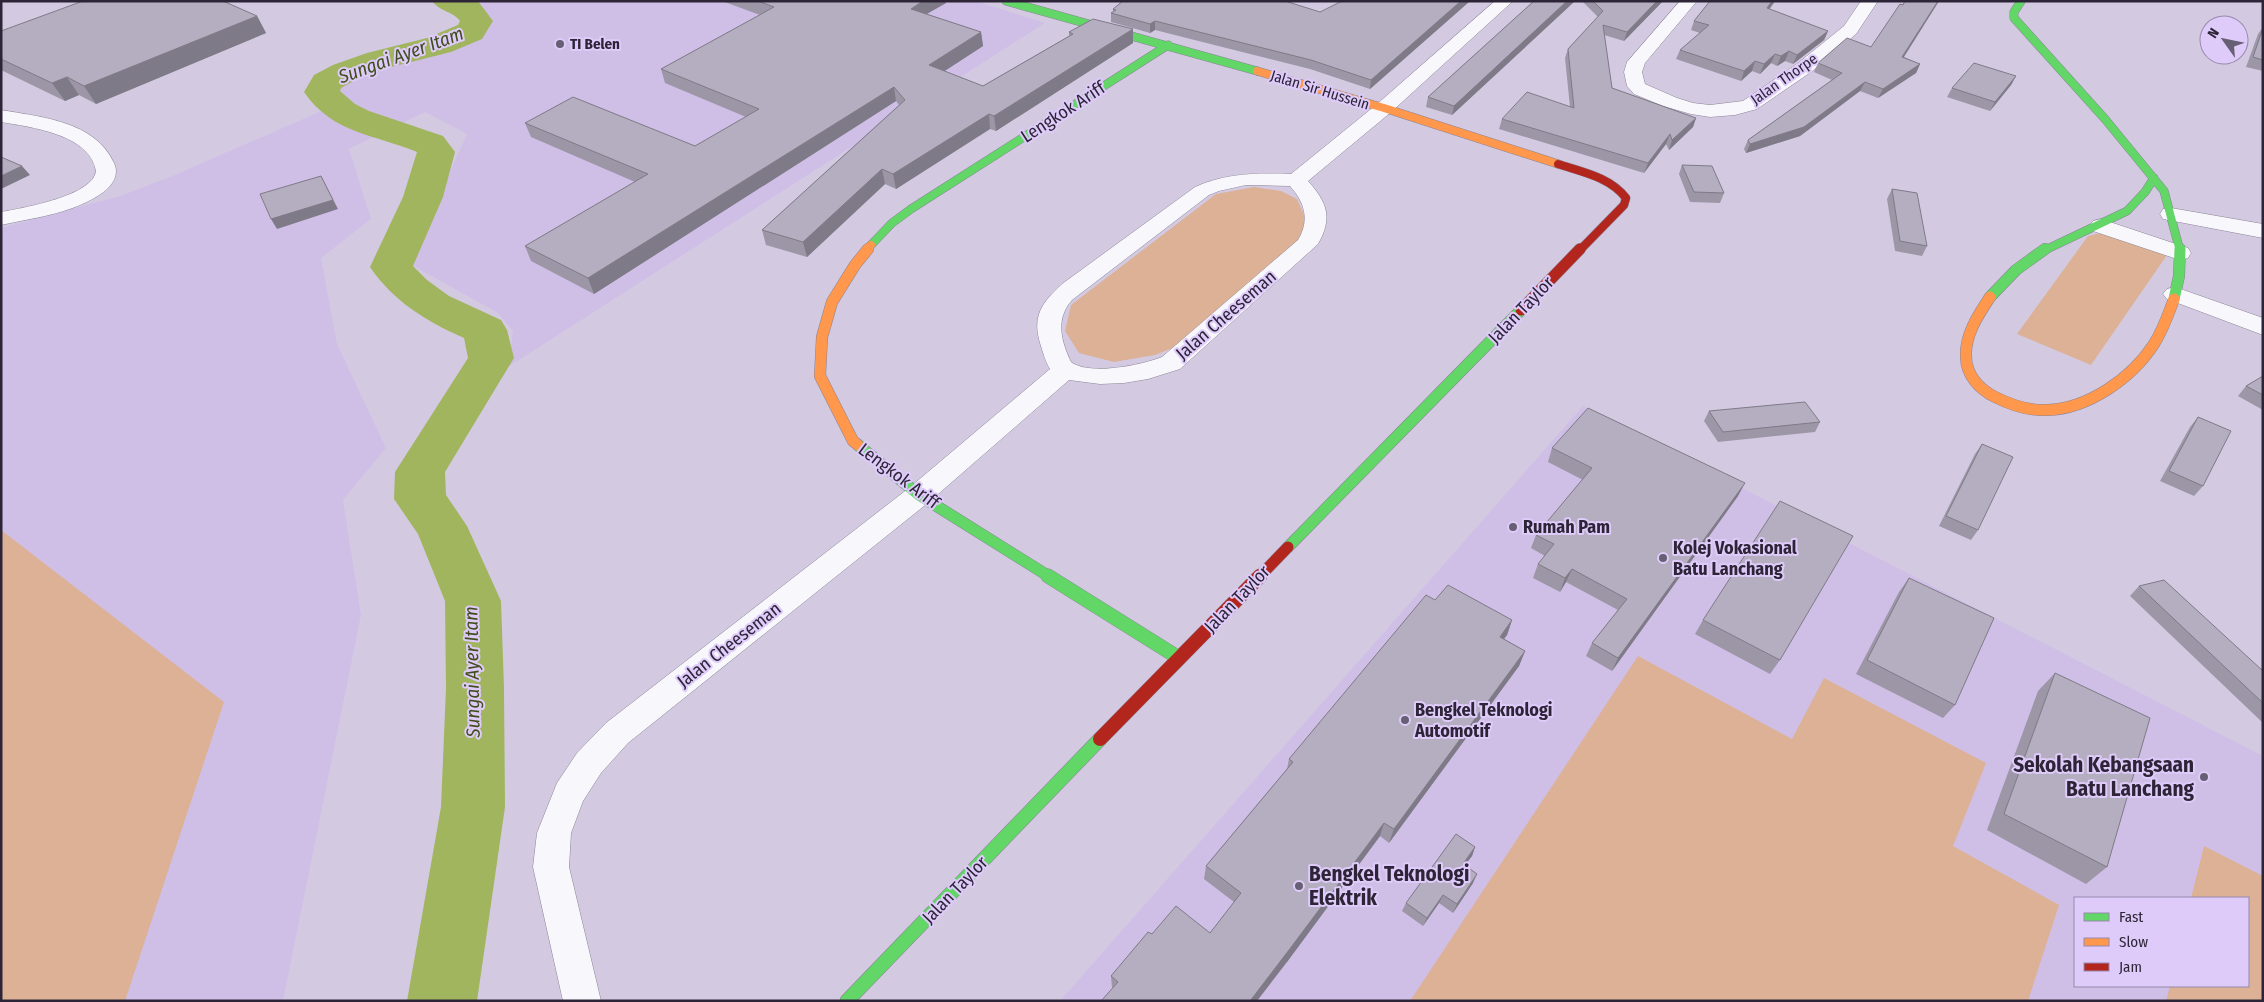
<svg xmlns="http://www.w3.org/2000/svg" width="2264" height="1002" font-family="'Fira Sans Condensed',sans-serif">
<style>
.built{fill:#cfbfe7;fill-rule:evenodd}
.green{fill:#dcb196}
.lines{fill:none;stroke-linecap:round;stroke-linejoin:round}
.river{fill:#a1b55e;fill-rule:evenodd}
.street-casing{stroke:#8b8496;stroke-width:1}
.fast-far2-casing{stroke:#8b8496;stroke-width:9}
.fast-far1-casing{stroke:#8b8496;stroke-width:12}
.fast-casing{stroke:#8b8496;stroke-width:15}
.slow-far1-casing{stroke:#8b8496;stroke-width:9}
.slow-casing{stroke:#8b8496;stroke-width:12}
.jam-far2-casing{stroke:#8b8496;stroke-width:9}
.jam-far1-casing{stroke:#8b8496;stroke-width:12}
.jam-casing{stroke:#8b8496;stroke-width:15}
.street{fill:#f8f7fb;fill-rule:evenodd}
.fast-far2{stroke:#63d668;stroke-width:8}
.fast-far1{stroke:#63d668;stroke-width:11}
.fast{stroke:#63d668;stroke-width:14}
.slow-far1{stroke:#ff974d;stroke-width:8}
.slow{stroke:#ff974d;stroke-width:11}
.jam-far2{stroke:#b3261e;stroke-width:8}
.jam-far1{stroke:#b3261e;stroke-width:11}
.jam{stroke:#b3261e;stroke-width:14}
.wall{fill:#9c96a6}
.shaded-wall{fill:#7f7a87}
.building{fill:#b5aec1;stroke:#7f7a87}
.poi-dot{fill:#675f73;stroke:#decbfa;stroke-width:2}
.labels{text-anchor:middle;dominant-baseline:central;stroke-width:4;stroke-linejoin:round;paint-order:stroke}
.far-poi-label{font-size:15px;font-weight:bold;fill:#2d2537;stroke:#decbfa;text-anchor:start}
.far-street-label{font-size:15px;fill:#2d2537;stroke:#decbfa}
.street-label{font-size:18px;fill:#2d2537;stroke:#decbfa}
.poi-label{font-size:18px;font-weight:bold;fill:#2d2537;stroke:#decbfa;text-anchor:start}
.water-label{font-size:19px;font-style:italic;fill:#404e1c;stroke:#decbfa}
.near-poi-label{font-size:21px;font-weight:bold;fill:#2d2537;stroke:#decbfa;text-anchor:end}
</style>
<rect width="100%" height="100%" fill="#d3cae2"/>
<path class="built" d="M472,1H976L1045,23L508,367L513,331L498,313L412,265L418,241L467,134L425,112L349,149L371,219L321,258L337,344L386,448L343,500L361,615L283,1001H1V228L120,196L170,177L333,106L347,99L339,91V85L351,77L473,38L491,21L479,4Z
M1583,406L2263,756V1001H1060ZM2075,898H2248V986H2075Z"/>
<path class="green" d="M1254,187L1281,191L1297,199L1308,224L1301,238L1175,347L1155,355L1114,362L1079,353L1065,331L1071,305L1216,194Z
M2106,232L2167,255L2091,365L2017,334L2088,236Z
M1,530L224,702L125,1001H1Z
M1638,656L1792,739L1824,678L1986,763L1953,846L2059,905L2028,1001H1410Z
M2204,846L2263,876V1001H2166L2170,986H2248V898H2191Z"/>
<g class="lines">
<path class="river" d="M432,1H478L493,21L482,39L451,52L391,67L357,79L341,88L340,91L355,104L369,111L443,136L455,152L443,197L413,266L427,280L449,296L501,320L507,330L514,358L445,472L446,495L467,526L501,601L504,688L505,807L477,1001H407L441,807L446,688L445,601L418,534L394,499L395,472L468,358L464,338C426,321 394,302 370,267L403,197L417,152C374,134 333,134 304,92L314,75L333,65L367,53L427,38L458,25L460,21C453,11 440,12 432,1Z"/>
<defs>
<path id="street" d="M1495,1H1513L1390,113L1308,181C1327,202 1333,218 1318,244L1180,369L1148,379L1124,383L1100,384L1069,380L929,502L628,743L601,773L583,801L571,833L569,867L601,1001H563L533,867L537,833L557,783L577,753L606,723L909,488L1050,369C1045,361 1043,352 1040,343C1032,315 1042,303 1062,284L1195,187C1226,173 1258,173 1291,174L1376,105ZM1246,185L1290,186C1305,203 1310,220 1298,240L1162,357C1142,365 1089,376 1071,362C1061,341 1055,319 1072,300L1209,195L1219,191Z
M1680,1H1697L1645,63L1642,72L1645,84L1677,98L1693,103L1710,105L1743,101L1797,64L1844,26L1861,1H1878L1856,34L1811,72L1757,109L1735,115L1710,117L1691,114L1663,106L1634,94L1627,86L1624,72L1627,62Z
M1,110C41,117 95,121 114,163C121,178 108,190 96,197C68,214 33,218 1,225V212C23,208 93,196 96,171C90,134 30,127 1,122Z
M2171,208L2263,224V238L2163,219L2160,214L2163,209Z
M2101,219L2188,248L2191,253L2188,258L2180,260L2093,231L2090,226L2093,221Z
M2175,287L2263,318V335L2167,299L2163,294L2167,289Z"/>
<path id="fast-far2" d="M1006,1L1257,71
M2021,1L2014,12V18L2105,119L2164,191L2180,251
M871,245L892,223L911,209L1168,45
M2043,251L2127,211L2145,192L2154,178"/>
<path id="fast-far1" d="M1990,297L2016,270L2045,249
M2174,299L2179,276L2180,249
M858,445L919,495L1050,577
M1288,547L1521,310"/>
<path id="fast" d="M1048,576L1179,658
M847,1001L1100,739"/>
<path id="slow-far1" d="M1257,71L1384,108L1558,164
M867,251L871,245"/>
<path id="slow" d="M1990,297C1979,314 1965,334 1966,356C1966,375 1979,389 1995,397C2011,405 2029,411 2047,410C2088,409 2132,378 2154,344C2163,330 2168,315 2174,299
M858,445L853,441L820,376L822,337L832,302L855,265L868,249"/>
<path id="jam-far2" d="M1558,164C1582,172 1610,177 1626,198L1624,205L1579,251"/>
<path id="jam-far1" d="M1521,310L1580,249
M1259,577L1288,547"/>
<path id="jam" d="M1100,739L1260,576"/>
</defs>
<use href="#street" class="street-casing"/>
<use href="#fast-far2" class="fast-far2-casing"/>
<use href="#fast-far1" class="fast-far1-casing"/>
<use href="#fast" class="fast-casing"/>
<use href="#slow-far1" class="slow-far1-casing"/>
<use href="#slow" class="slow-casing"/>
<use href="#jam-far2" class="jam-far2-casing"/>
<use href="#jam-far1" class="jam-far1-casing"/>
<use href="#jam" class="jam-casing"/>
<use href="#street" class="street"/>
<use href="#fast-far2" class="fast-far2"/>
<use href="#fast-far1" class="fast-far1"/>
<use href="#fast" class="fast"/>
<use href="#slow-far1" class="slow-far1"/>
<use href="#slow" class="slow"/>
<use href="#jam-far2" class="jam-far2"/>
<use href="#jam-far1" class="jam-far1"/>
<use href="#jam" class="jam"/>
</g>
<path class="wall" d="M722,1H946V3L927,14L981,32L983,46L944,71L983,86L1069,36V32L1133,29V43L996,131L990,129L896,189L885,184L807,257L766,245L762,230L899,105L896,101L594,294L531,261L525,246L635,182L531,137L525,123L695,146L746,117L665,83L661,69L760,15Z
M1470,1L1370,89L1310,69L1155,30L1150,33L1111,22V13L1113,12V9L1320,12Z
M1534,1H1575L1452,115L1426,107L1428,97Z
M1582,1H1663L1624,41L1604,35L1612,88L1696,118L1693,127L1669,150L1666,144L1644,173L1499,129L1502,119L1570,107L1565,58L1568,49L1598,17Z
M1710,1H1775L1769,9L1828,31L1824,40L1793,64L1785,61L1777,66L1771,63L1760,74L1752,71L1741,81L1676,59L1680,50L1700,33L1691,30L1694,21Z
M1905,1H1939L1904,57L1920,64L1916,73L1878,98L1860,91L1800,136L1746,153L1744,149L1748,140L1832,80L1814,72L1818,63L1871,47Z
M257,16L266,33L96,104L79,95L65,101L1,70V31Z
M2263,27V71L2246,67L2258,34Z
M2016,76L2011,85L1990,111L1947,97L1952,88Z
M1682,165L1724,193L1720,203L1690,202L1679,174Z
M1892,189L1927,246L1922,256L1895,251L1887,199Z
M2263,376V410L2238,396L2246,386Z
M1709,411L1820,422L1815,432L1718,442L1704,421Z
M2198,417L2203,486L2194,496L2160,481L2190,427Z
M1982,444L1978,530L1971,540L1939,526L1975,454Z
M1552,448L1738,496L1612,671L1586,656L1592,643L1618,610L1566,582L1560,592L1533,578L1538,564L1545,556L1531,548L1536,535L1583,480L1548,462Z
M1909,578L1955,705L1943,718L1856,674L1899,592Z
M2139,586L2263,671V723L2130,596Z
M1435,600L1512,620L1507,635L1504,639L1525,651L1519,666L1389,843L1380,836L1287,962L1112,988L1111,976L1152,934L1210,933L1234,902L1204,879L1206,866L1287,769L1289,759Z
M1703,620L1780,660L1770,674L1695,634Z
M2055,673L2107,867L2086,884L1987,830L2038,691Z
M1475,847L1472,856L1464,865L1473,883L1453,913L1439,903L1423,926L1402,911L1406,903Z"/>
<path class="shaded-wall" d="M923,1H946V3L912,22L911,9Z
M1461,1H1470L1370,89L1371,80Z
M1567,1H1575L1452,115L1454,106Z
M1657,1H1663L1624,41L1627,32Z
M1772,1H1775L1764,17L1767,8Z
M1938,1H1939L1898,66L1902,57Z
M257,16L266,33L96,104L84,86Z
M1155,21V30L1150,33V24Z
M1133,29V43L996,131L994,116Z
M1828,31L1824,40L1793,64L1797,55Z
M981,32L983,46L931,80L929,65Z
M1789,51L1785,61L1777,66L1781,56Z
M1775,54L1771,63L1760,74L1764,64Z
M1755,61L1752,71L1741,81L1744,71Z
M1920,64L1916,73L1878,98L1883,89Z
M2016,76L2011,85L1990,111L1995,102Z
M67,77L79,95L65,101L52,83Z
M1865,82L1860,91L1800,136L1746,153L1750,144Z
M894,87L896,101L594,294L588,278Z
M989,114L990,129L896,189L893,174Z
M1696,118L1693,127L1669,150L1672,140Z
M1670,134L1666,144L1644,173L1648,163Z
M22,166L30,175L1,189V176Z
M882,169L885,184L807,257L803,242Z
M321,176L338,209L277,229L271,219Z
M1745,483L1738,496L1612,671L1618,658Z
M1572,569L1566,582L1560,592L1565,578Z
M1512,620L1507,635L1494,652L1500,637Z
M1525,651L1519,666L1389,843L1394,829Z
M1384,823L1380,836L1287,962L1257,1001H1250Z
M1475,847L1472,856L1459,873L1463,864Z
M1477,874L1473,883L1453,913L1457,904Z
M1443,895L1439,903L1423,926L1427,918Z"/>
<path class="building" d="M83,1H223L257,16L84,86L67,77L52,83L1,59V31Z
M758,1H923L911,9L981,32L929,65L983,86L1073,34L1069,32L1093,19L1133,29L994,116L989,114L893,174L882,169L803,242L762,230L905,100L894,87L588,278L525,246L648,174L525,123L573,97L695,146L759,109L661,69L774,7Z
M1123,1H1285L1320,12L1342,1H1461L1371,80L1311,60L1155,21L1150,24L1111,13L1116,10L1113,9Z
M1534,1H1567L1454,106L1428,97Z
M1593,1H1657L1627,32L1603,25L1612,88L1696,118L1672,140L1670,134L1648,163L1502,119L1527,92L1574,108L1568,49L1603,11Z
M1710,1H1772L1767,8L1828,31L1797,55L1789,51L1781,56L1775,54L1764,64L1755,61L1744,71L1680,50L1709,25L1694,21Z
M1905,1H1938L1902,57L1920,64L1883,89L1865,82L1804,127L1750,144L1748,140L1842,73L1818,63L1847,38L1871,47L1900,4L1903,5Z
M2263,28V60L2253,57Z
M1974,63L2016,76L1995,102L1952,88Z
M1,157L22,166L1,176Z
M1682,165L1712,166L1724,193L1694,192Z
M321,176L333,200L271,219L260,194Z
M1892,189L1917,193L1927,246L1900,241Z
M2263,376V395L2246,386Z
M1805,402L1820,422L1723,432L1709,411Z
M1588,408L1745,483L1618,658L1592,643L1627,599L1572,569L1565,578L1538,564L1554,544L1536,535L1592,468L1552,448Z
M2198,417L2231,431L2203,486L2169,471Z
M1982,444L2013,457L1978,530L1946,516Z
M1780,501L1853,536L1780,660L1703,620Z
M1909,578L1994,618L1955,705L1867,660Z
M2164,580L2263,671V703L2139,586Z
M1448,585L1512,620L1500,637L1525,651L1394,829L1384,823L1289,950L1250,1001H1101L1118,982L1111,976L1148,932L1152,934L1176,906L1210,933L1241,893L1206,866L1293,762L1289,759L1426,595L1435,600Z
M2055,673L2150,718L2107,867L2004,814Z
M1456,834L1475,847L1463,864L1477,874L1457,904L1443,895L1427,918L1406,903Z"/>
<g class="poi-dot">
<circle cx="560" cy="44" r="5"/>
<circle cx="1513" cy="527" r="5"/>
<circle cx="1663" cy="558" r="5"/>
<circle cx="1405" cy="720" r="5"/>
<circle cx="2204" cy="777" r="5"/>
<circle cx="1299" cy="886" r="5"/>
</g>
<g class="labels">
<g class="far-poi-label">
<text x="570" y="44">TI Belen</text>
</g>
<g class="far-street-label">
<text transform="translate(1784 79) rotate(-35)">Jalan Thorpe</text>
<text transform="translate(1320 90) rotate(17)">Jalan Sir Hussein</text>
</g>
<g class="street-label">
<text transform="translate(1063 112) rotate(-33)">Lengkok Ariff</text>
<text transform="translate(1521 310) rotate(-46)">Jalan Taylor</text>
<text transform="translate(1226 315) rotate(-41)">Jalan Cheeseman</text>
<text transform="translate(899 476) rotate(37)">Lengkok Ariff</text>
<text transform="translate(1237 599) rotate(-46)">Jalan Taylor</text>
<text transform="translate(729 645) rotate(-38)">Jalan Cheeseman</text>
<text transform="translate(955 890) rotate(-46)">Jalan Taylor</text>
</g>
<g class="poi-label">
<text x="1523" y="527">Rumah Pam</text>
<text x="1673" y="548">Kolej Vokasional<tspan x="1673" dy="21">Batu Lanchang</tspan></text>
<text x="1415" y="710">Bengkel Teknologi<tspan x="1415" dy="21">Automotif</tspan></text>
</g>
<g class="water-label">
<text transform="translate(401 55) rotate(-20)">Sungai Ayer Itam</text>
<text transform="translate(472 672) rotate(-91)">Sungai Ayer Itam</text>
</g>
<g class="near-poi-label">
<text x="2194" y="765">Sekolah Kebangsaan<tspan x="2194" dy="24">Batu Lanchang</tspan></text>
<text x="1309" y="874" text-anchor="start">Bengkel Teknologi<tspan x="1309" dy="24">Elektrik</tspan></text>
</g>
</g>
<rect width="2264" height="1002" fill="none" stroke="#2d2537" stroke-width="5"/>
<rect x="2074" y="897" width="175" height="90" fill="#decbfa" stroke="#9789ac"/>
<rect x="2084" y="913" width="25" height="8" fill="#63d668" stroke="#9789ac"/>
<text x="2119" y="922" font-size="15" fill="#2d2537">Fast</text>
<rect x="2084" y="938" width="25" height="8" fill="#ff974d" stroke="#9789ac"/>
<text x="2119" y="947" font-size="15" fill="#2d2537">Slow</text>
<rect x="2084" y="963" width="25" height="8" fill="#b3261e" stroke="#9789ac"/>
<text x="2119" y="972" font-size="15" fill="#2d2537">Jam</text>
<g transform="translate(2224 40) rotate(303)"><circle r="24" fill="#decbfa" stroke="#9789ac"/>
<path d="M0-4L9 19L0 12L-9 19Z" fill="#675f73"/>
<text y="-8" font-size="14" font-weight="bold" text-anchor="middle" fill="#2d2537">N</text>
</g>
</svg>
